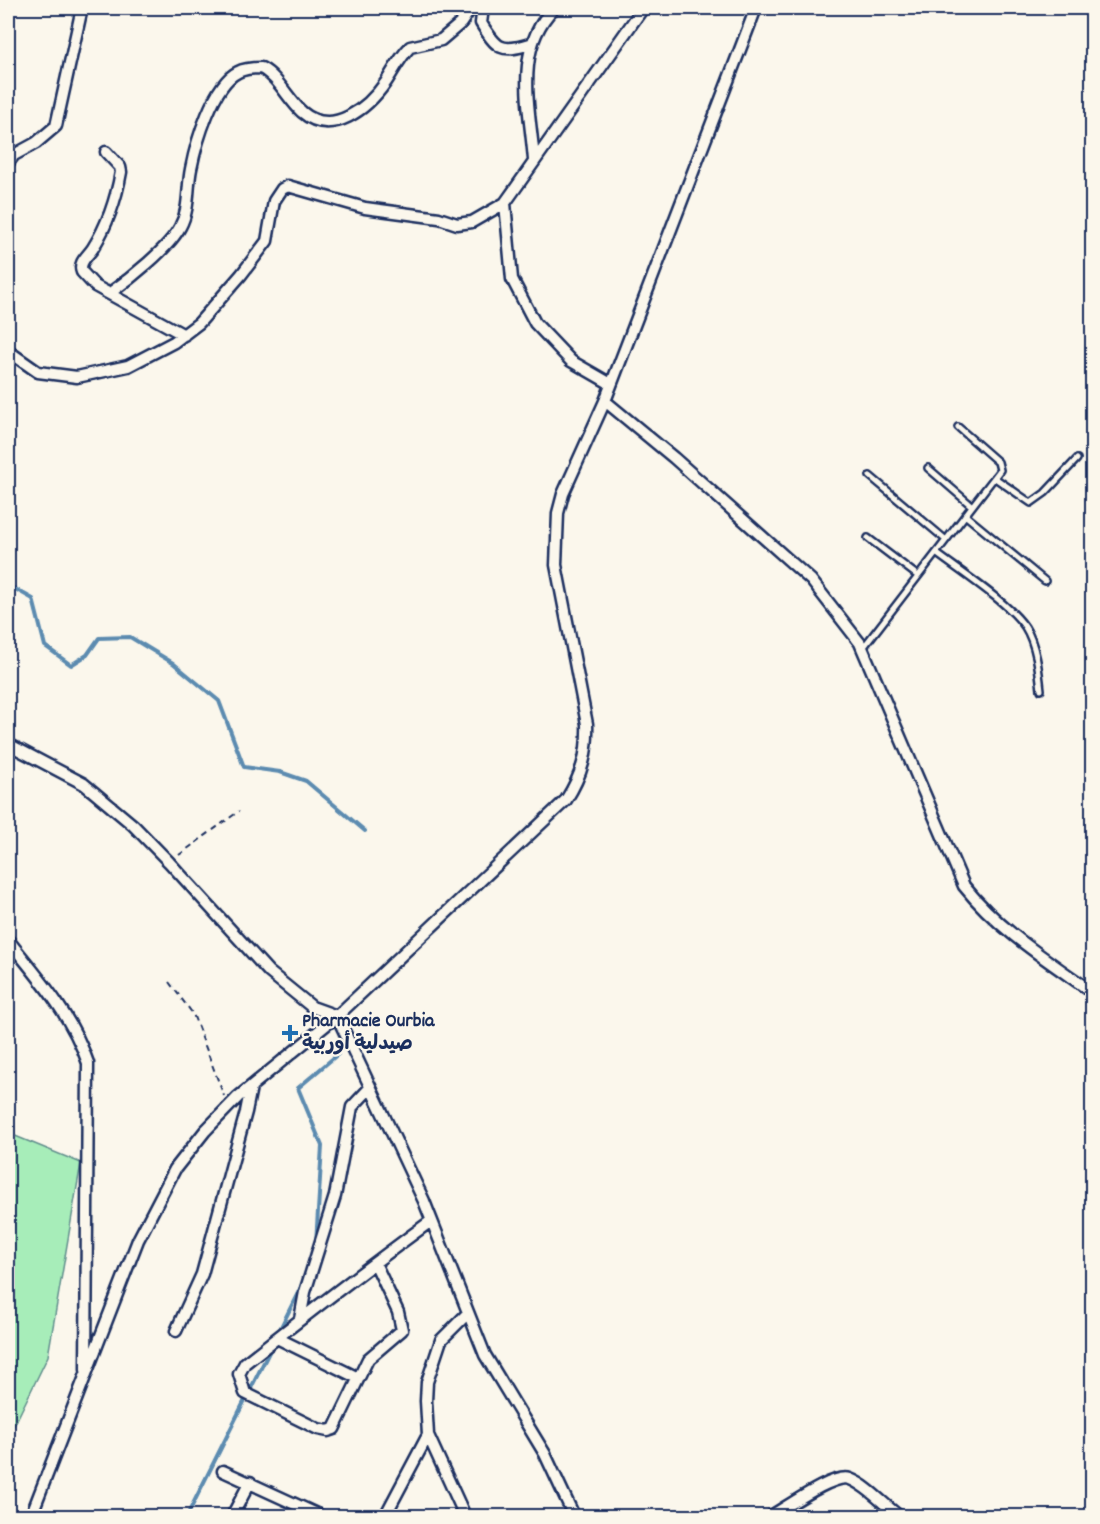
<svg xmlns="http://www.w3.org/2000/svg" width="1100" height="1524" font-family="Dekko,'Playpen Sans Arabic',sans-serif">
<style>
.green{fill:#a7edb9;stroke:#618e8c;stroke-width:1.5}
.lines{fill:none;stroke-linecap:round;stroke-linejoin:round}
.stream{stroke:#5b8bb0;stroke-width:4}
.lane-casing{stroke:#1b2f5e;stroke-width:10}
.street-casing{stroke:#1b2f5e;stroke-width:15}
.path{stroke:#1b2f5e;stroke-width:2;stroke-dasharray:6 4.5;stroke-linecap:butt}
.lane{stroke:#fbf7ec;stroke-width:5}
.street{stroke:#fbf7ec;stroke-width:10}
.poi-dot{fill:#1f6fb2;stroke:#fbf7ec;stroke-width:2}
.labels{text-anchor:middle;dominant-baseline:central;stroke-width:4.5;stroke-linejoin:round;paint-order:stroke}
.poi-label{font-size:20px;font-weight:bold;fill:#1b2f5e;stroke:#fbf7ec;text-anchor:start}
</style>
<rect width="100%" height="100%" fill="#fbf7ec"/>
<filter id="ink" filterUnits="userSpaceOnUse"><feTurbulence type="fractalNoise" baseFrequency=".0167" numOctaves="2"/><feDisplacementMap in="SourceGraphic" scale="12" xChannelSelector="R" yChannelSelector="G"/><feConvolveMatrix kernelMatrix="1 2 1 2 8 2 1 2 1" color-interpolation-filters="sRGB"/></filter>
<g filter="url(#ink)">
<path class="green" d="M8,1133L81,1163L48,1356L8,1438Z"/>
<g class="lines">
<path class="stream" d="M8,585L33,599L45,646L71,665L87,655L99,638L130,637L173,663L219,701L244,767L280,772L306,781L365,831
M316,1243L322,1146L298,1088L338,1054
M278,1333L303,1283
M187,1516L271,1348"/>
<defs>
<path id="lane" d="M928,468L972,506
M870,476L946,540
M995,478L1031,503L1045,493L1077,459
M965,515L1045,581
M868,538L918,576
M936,553C961,572 1009,603 1025,627C1036,644 1039,671 1041,690
M863,648L1000,470L998,462L958,427"/>
<path id="street" d="M483,8L481,23C497,49 501,53 530,44
M106,152L120,167L121,172C116,200 108,224 93,248C88,256 78,262 82,272L95,286L184,335
M534,160C530,108 513,49 554,8
M8,163L14,155L36,143L56,126L82,8
M505,203L512,279L535,323L571,361L611,384
M110,293C130,279 169,248 180,227C190,209 187,188 191,169C196,143 213,84 238,72C245,68 254,68 261,68C278,77 288,99 302,112C332,138 368,108 386,82C394,70 400,57 410,47L441,40L461,23L471,8
M8,351L38,372L77,377L128,366L174,342L199,323L241,275L267,241L274,201L282,189L288,186L365,208L439,218L457,224L472,222L505,203L643,8
M605,401L674,458L811,580L860,643L964,886C999,930 1047,960 1092,992
M8,744L84,784L133,825L169,862L269,972L312,1007L337,1016L424,1201L485,1355L545,1454L574,1516
M8,940C39,978 72,1016 88,1063L86,1370
M375,1263L398,1312L402,1330L368,1359L334,1429L328,1431L318,1429L245,1393L239,1374L245,1363C306,1315 368,1267 431,1221
M300,1319L305,1292L335,1196L352,1107L369,1089
M176,1331L202,1274L246,1112L251,1087
M277,1338L358,1378
M223,1471L321,1516
M31,1516L138,1240L175,1169L205,1131L238,1097L337,1016L566,800C582,775 588,753 587,724L556,565L558,513L563,494L605,401L756,8
M232,1516L250,1482
M385,1516L428,1435
M465,1516L428,1435L426,1401L427,1382L441,1340L467,1314
M771,1516C787,1507 834,1473 850,1479C868,1486 884,1505 899,1516"/>
</defs>
<use href="#lane" class="lane-casing"/>
<use href="#street" class="street-casing"/>
<path class="path" d="M179,855L239,811
M169,982L193,1014L224,1096"/>
<use href="#lane" class="lane"/>
<use href="#street" class="street"/>
</g>
</g>
<path class="poi-dot" d="M287 1024h6v6h6v6h-6v6h-6v-6h-6v-6h6z"/>
<g class="labels">
<g class="poi-label">
<text x="302" y="1022">Pharmacie Ourbia<tspan x="302" dy="23">صيدلية أوربية</tspan></text>
</g>
</g>
<rect width="1100" height="1524" fill="none" stroke="#fbf7ec" stroke-width="30"/>
<rect x="15" y="15" width="1070" height="1494" fill="none" stroke="#1b2f5e" stroke-width="2" filter="url(#ink)"/>
</svg>
